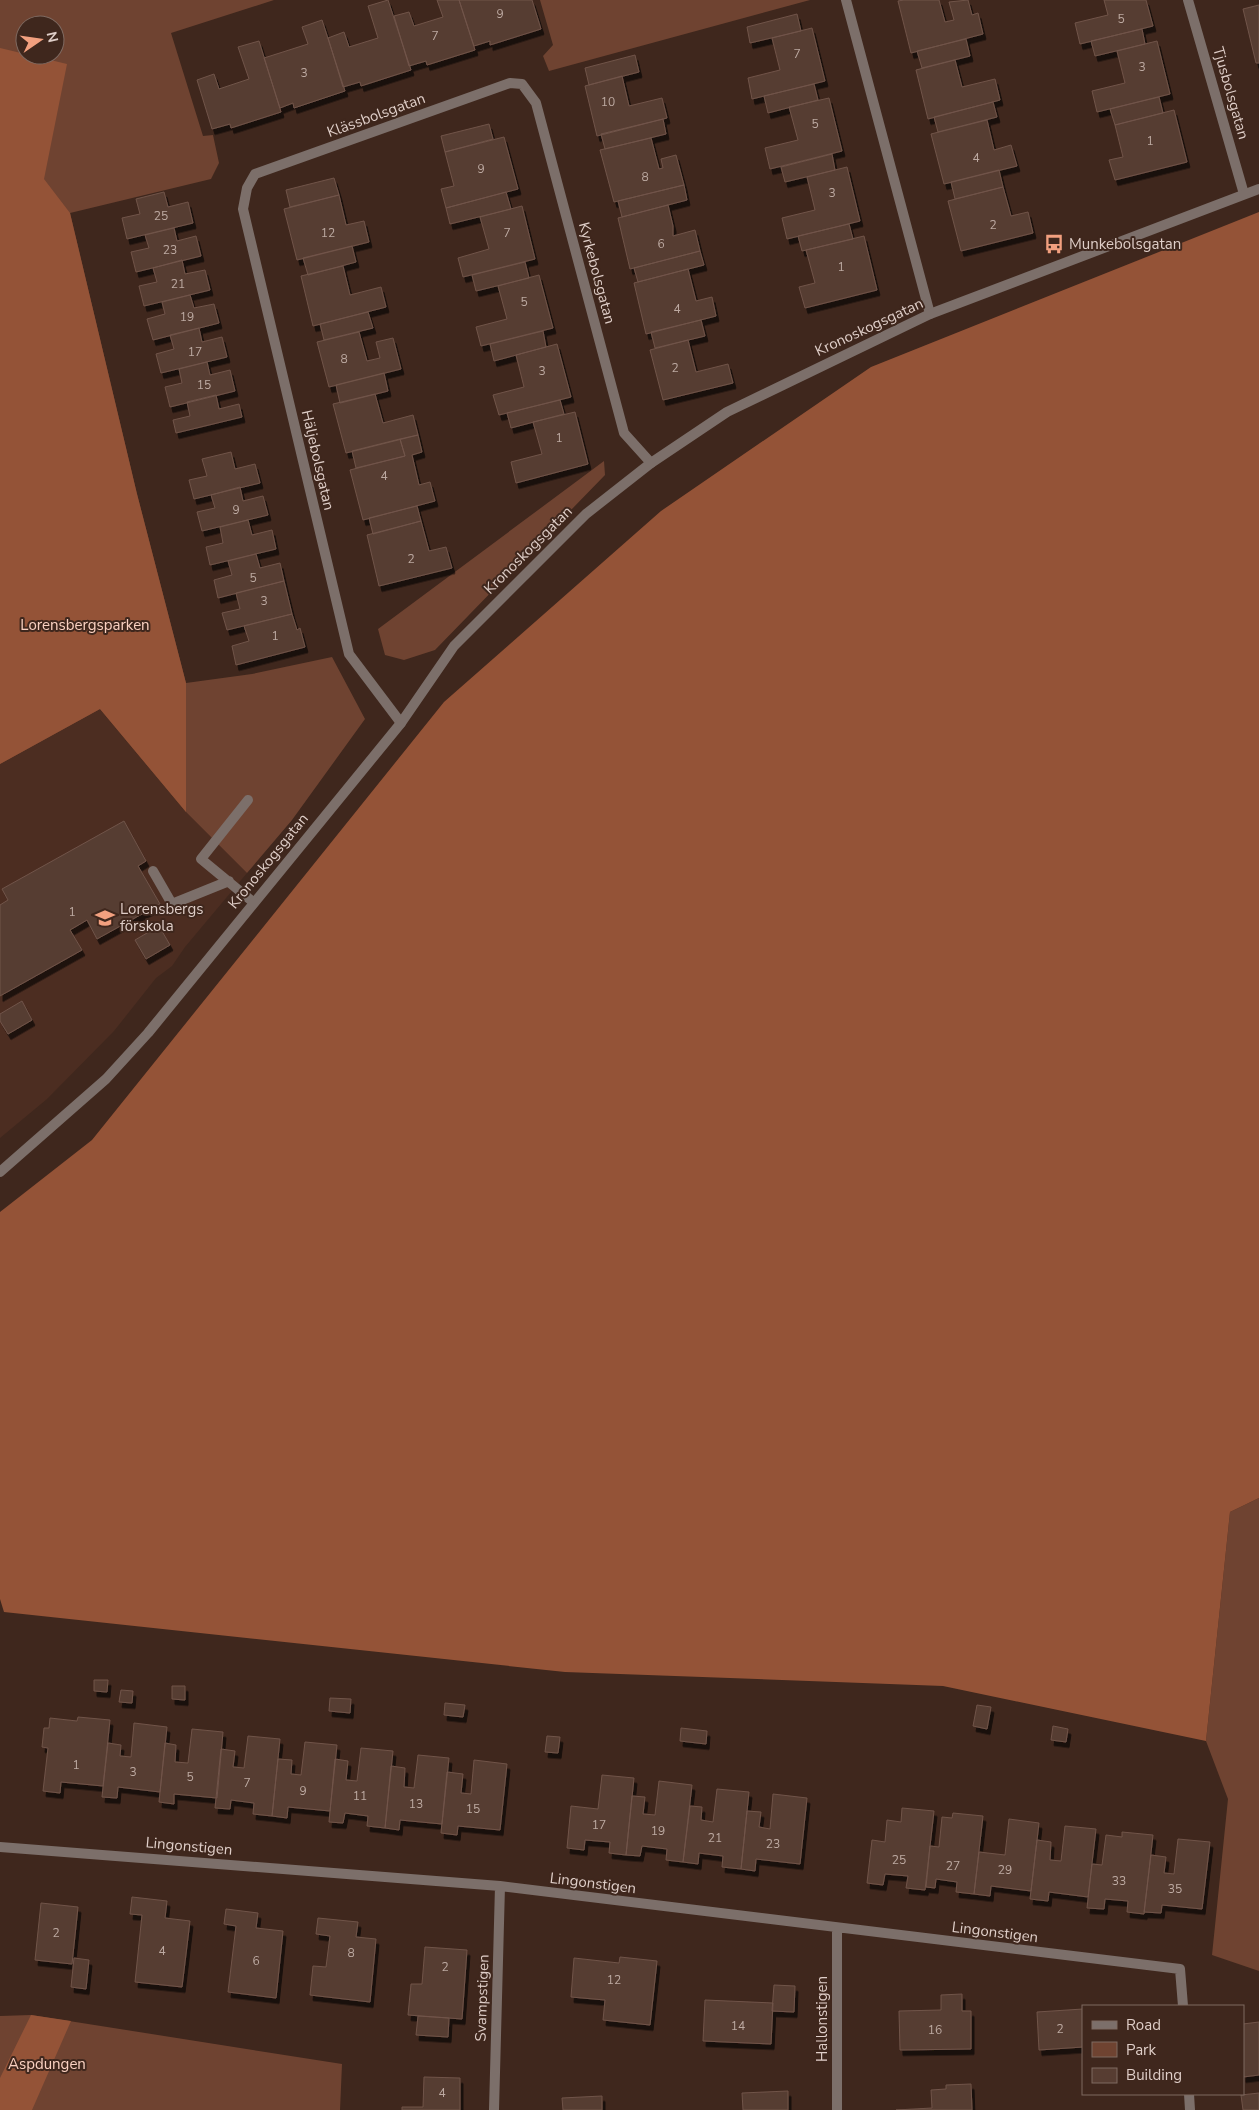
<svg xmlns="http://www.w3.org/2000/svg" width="1259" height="2110" font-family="'Nunito Sans',sans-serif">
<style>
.built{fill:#4c2d21}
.green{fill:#6f4331;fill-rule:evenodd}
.forest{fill:#945337}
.building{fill:#573d32;stroke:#705449;filter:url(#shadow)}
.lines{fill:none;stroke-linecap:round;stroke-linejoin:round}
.service{stroke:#7c6f6a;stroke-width:10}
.minor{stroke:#7c6f6a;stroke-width:10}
.tertiary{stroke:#7c6f6a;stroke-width:10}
.labels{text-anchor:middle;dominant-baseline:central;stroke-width:4;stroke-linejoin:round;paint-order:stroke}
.number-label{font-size:12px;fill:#bdaaa2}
.street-label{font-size:15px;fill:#dfcec8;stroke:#3f271d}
.poi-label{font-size:15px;fill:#dfcec8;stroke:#3f271d;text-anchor:start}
.park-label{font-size:15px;fill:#fad1c1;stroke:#3f271d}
</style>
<defs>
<filter id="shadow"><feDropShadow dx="3" dy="5.5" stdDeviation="0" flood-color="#0009"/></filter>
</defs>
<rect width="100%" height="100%" fill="#3f271d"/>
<path class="built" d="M100,709L186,812L247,873L185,947L172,966L156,978L114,1031L47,1099L0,1138V764Z"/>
<path class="green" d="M0,0H274L171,33L203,136L213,135L219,163L211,179L70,213L137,494L186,683L252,674L332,657L365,719L292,820L247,873L186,812L100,709L0,764ZM25,25H55V55H25Z
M540,0H810L549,71L543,56L553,45Z
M604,461L605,475L435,650L404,660L385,655L378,629Z
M1259,1498V1971L1212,1955L1228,1799L1206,1741L1230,1512Z
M31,2015L342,2064L340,2110H0V2016Z"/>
<path class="forest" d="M0,48L67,64L44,179L70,213L137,494L186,683V812L100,709L0,764Z
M1259,212V1498L1230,1512L1206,1741L943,1686L565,1672L4,1612L0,1599V1212L92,1140L444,702L661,511L871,367Z
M31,2015L71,2021L32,2110H0V2078Z"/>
<path class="building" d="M388,0L411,70L361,86L360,82L343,87L328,38L344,32L349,47L378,38L368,6Z
M437,0H459L475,50L427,65L426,61L409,66L394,16L409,12L414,26L443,17Z
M459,0H532L541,29L490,45V41L474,46Z
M904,0H939L945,22L954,20L949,2L968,0L972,15L978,13L983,34L911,53L898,1Z
M1104,0H1146L1153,26L1080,44L1075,23L1108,15Z
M1259,5V63H1256L1243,9Z
M797,14L801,31L750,43L747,27Z
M322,20L345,91L294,108L293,103L280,108L264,58L308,44L302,27Z
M812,28L825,81L752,99L748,78L780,70L772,38Z
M1142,29L1145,44L1095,56L1091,41Z
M966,39L970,56L922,68L917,51Z
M259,41L281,112L231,128L230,124L212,129L197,80L214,74L219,89L249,79L238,47Z
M1157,41L1170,94L1097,112L1092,91L1125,83L1117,51Z
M635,55L639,72L589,85L585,68Z
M955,60L962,87L995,79L1000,100L928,119L916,70Z
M622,76L629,106L662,98L667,118L597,136L585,86Z
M814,84L818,100L768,113L764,96Z
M1159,97L1163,113L1115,125L1110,109Z
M829,98L842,151L770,169L765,148L798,140L789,107Z
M993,102L997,117L938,132L934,117Z
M1174,110L1187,162L1115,180L1109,160L1123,157L1115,125Z
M663,119L666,134L605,149L601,134Z
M987,120L994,150L1011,145L1017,166L944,184L931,134Z
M489,124L493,139L445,152L441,136Z
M504,137L518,189L446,208L441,189L454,186L445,152Z
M651,138L659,169L663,168L661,159L676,155L684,185L614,202L600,150Z
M832,154L835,170L785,182L781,167Z
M847,167L860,221L787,239L782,218L815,210L807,177Z
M999,170L1003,187L955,199L951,182Z
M334,178L339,195L290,207L286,190Z
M684,185L687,200L622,217L618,201Z
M1003,187L1011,216L1028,212L1033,233L961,251L948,201Z
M164,192L168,207L188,202L193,223L127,239L122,218L140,214L136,199Z
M506,192L511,209L450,224L446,208Z
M339,195L346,225L364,221L369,242L297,260L284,209Z
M668,205L673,226V236L695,230L700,251L630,269L618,218Z
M522,206L535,259L463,277L458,258L489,249L480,217Z
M849,224L853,239L802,251L798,236Z
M174,228L177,241L196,236L201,256L136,272L131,252L149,248L145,235Z
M864,236L877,290L805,308L799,287L815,283L806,250Z
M352,246L356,262L308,275L303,258Z
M700,251L704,265L638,282L634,268Z
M182,260L185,274L205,270L210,290L144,306L139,286L157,282L153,268Z
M525,262L529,278L476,291L472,275Z
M343,266L350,295L381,287L386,307L313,326L301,276Z
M688,269L696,301L712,297L716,316L646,334L634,283Z
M539,275L553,328L481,346L476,327L507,319L498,286Z
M190,295L194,308L214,304L219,323L153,340L147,319L165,314L162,302Z
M368,312L373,328L324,340L320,324Z
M701,320L705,336L655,348L651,332Z
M199,328L202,342L222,337L227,357L161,373L156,354L174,349L170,335Z
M543,331L546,347L494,361L490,344Z
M359,332L367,361L380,358L376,342L393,338L401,369L329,387L317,342Z
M688,340L696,372L728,364L733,383L663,400L650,350Z
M557,344L571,397L499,415L493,395L524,387L516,355Z
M207,362L210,375L230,370L235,391L170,407L165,387L182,383L179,369Z
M384,373L388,391L340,403L336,385Z
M375,394L383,423L413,415L418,435L346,453L333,404Z
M216,395L219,409L239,404L242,417L176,433L173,420L190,416L187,402Z
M560,400L564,414L511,428L507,413Z
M575,412L588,464L516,483L511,462L542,454L533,422Z
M418,435L422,452L412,455L419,485L430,482L435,501L363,520L350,470L405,456L400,439Z
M400,439L405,456L356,468L352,451Z
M231,452L235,469L255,464L260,483L194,499L189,480L207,476L202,459Z
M240,487L243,501L263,496L268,515L202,531L197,512L215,508L211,495Z
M417,506L421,521L373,534L369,518Z
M248,520L252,535L272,530L276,549L210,565L206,547L223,543L220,527Z
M421,521L429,551L446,547L452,568L379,586L367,535Z
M256,554L260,568L280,563L284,581L218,598L214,580L232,575L228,561Z
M284,581L292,614L227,630L222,613L240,609L236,593Z
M292,614L297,630L300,628L305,647L236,665L232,646L249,641L244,626Z
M124,821L146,861L138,866L160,904L97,939L87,920L70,930L82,950L0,996V905L8,900L2,889Z
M159,926L170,945L146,959L135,940Z
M22,1001L32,1020L8,1034L0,1021V1014Z
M94,1680H108L107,1692L94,1691Z
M172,1686H185V1700L172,1699Z
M121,1690L133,1691L132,1703L119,1702Z
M330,1698L351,1699L350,1713L329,1711Z
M445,1703L465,1705L463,1717L444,1715Z
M977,1705L991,1707L987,1729L973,1726Z
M78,1717L110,1720L103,1786L61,1782L60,1793L43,1791L48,1748L42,1747L44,1728H49L50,1718L77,1721Z
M134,1723L167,1727L160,1792L118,1787L117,1798L102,1797L108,1743L121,1745L120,1756L131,1757Z
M1053,1726L1068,1729L1066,1742L1051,1740Z
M681,1728L707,1731L706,1744L680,1741Z
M192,1729L223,1732L217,1798L174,1794V1804L159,1802L165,1743L176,1745L175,1762L188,1763Z
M248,1736L280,1739L272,1816L253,1814L254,1803L231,1800L230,1809L215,1808L221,1749L235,1751L233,1767L244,1768Z
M547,1736L560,1737L558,1753L545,1752Z
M305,1742L337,1745L330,1811L288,1807L287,1818L272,1816L278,1759L292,1760L291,1774L301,1775Z
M361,1748L393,1751L385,1828L367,1826L368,1816L345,1813L343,1823L329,1822L335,1759L348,1761L346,1780L357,1781Z
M418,1755L449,1758L442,1824L400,1820L399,1830L385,1828L391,1766L405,1768L404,1787L414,1788Z
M474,1760L507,1764L500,1830L458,1826L457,1835L441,1833L447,1772L463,1774L461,1793L471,1794Z
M602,1775L634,1778L626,1855L609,1853L610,1842L585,1840L584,1850L567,1848L571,1806L598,1809Z
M659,1781L692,1785L683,1862L666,1860L667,1849L642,1846L640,1856L626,1855L632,1796L645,1797L643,1814L655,1815Z
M717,1789L749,1792L741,1869L722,1867L723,1856L699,1853L698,1864L683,1862L690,1806L702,1807L701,1820L713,1822Z
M773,1794L807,1798L800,1864L756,1859L755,1871L741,1869L747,1811L761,1812L759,1827L770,1829Z
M902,1808L934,1811L925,1890L906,1888L908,1876L885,1874L883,1885L867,1883L872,1840L885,1842L887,1820L901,1822Z
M953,1813L983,1816L974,1894L956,1892L957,1882L936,1879L935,1888L926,1887L930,1846L939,1847L942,1817L952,1818Z
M1009,1819L1039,1823L1031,1891L991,1886L990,1896L974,1894L979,1852L1005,1855Z
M1065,1826L1096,1829L1088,1897L1049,1892L1048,1901L1030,1899L1037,1840L1051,1842L1050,1860L1061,1861Z
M1122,1832L1153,1835L1144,1914L1127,1912L1128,1901L1105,1899L1104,1909L1087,1908L1092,1864L1102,1865L1106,1835L1122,1837Z
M1178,1839L1210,1842L1202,1909L1162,1905L1161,1913L1144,1912L1151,1855L1166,1857L1164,1873L1174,1874Z
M132,1897L167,1901L165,1918L190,1921L182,1987L135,1982L142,1915L130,1914Z
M41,1903L78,1907L72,1964L35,1960Z
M226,1909L258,1913L256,1928L283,1931L276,1998L228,1992L236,1926L224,1924Z
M318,1918L358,1922L356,1937L376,1939L370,2002L310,1995L313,1966L326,1967L330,1936L316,1934Z
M425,1947L467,1950L462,2019L408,2015L411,1984H422Z
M620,1957L657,1961L650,2025L603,2020L605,2000L571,1997L574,1958L619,1963Z
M74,1958L89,1960L86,1989L71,1987Z
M774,1985L795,1986L794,2012L772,2011Z
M962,1994V2011H971V2049L900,2050L899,2011L941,2010V1995Z
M705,2000L773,2003L771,2044L703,2041Z
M1083,2009V2047L1039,2050L1037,2012Z
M418,2016L449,2018L448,2037L416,2035Z
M1259,2022V2075L1243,2077V2024Z
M424,2077L460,2078V2110H402V2107H423Z
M971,2084L972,2110H896L932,2108L931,2090L946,2089V2085Z
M788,2091V2110H743L742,2093Z
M1259,2093V2110H1243L1241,2095Z
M602,2096V2110H563L562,2098Z"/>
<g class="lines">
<path class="service" d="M248,800L201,859L253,902
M153,871L172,904L229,881"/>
<path class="minor" d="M846,0L930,314
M1188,0L1244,194
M401,723L349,654L243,209L247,188L255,174L510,83L522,84L536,103L624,433L651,463
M0,1847L500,1886L1180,1969L1183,2006
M1189,2094L1190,2110
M494,2110L500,1886
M837,2110V1929"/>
<path class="tertiary" d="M0,1172L106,1079L148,1033L401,723L454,646L586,514L651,463L727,412L930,314L1259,189"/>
</g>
<defs>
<symbol id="bus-bare" viewBox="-9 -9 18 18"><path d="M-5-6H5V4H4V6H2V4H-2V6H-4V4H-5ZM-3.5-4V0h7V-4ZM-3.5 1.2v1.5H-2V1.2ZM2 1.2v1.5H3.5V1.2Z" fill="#f2a07f" stroke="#3f271d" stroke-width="2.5" paint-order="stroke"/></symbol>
<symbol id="school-bare" viewBox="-9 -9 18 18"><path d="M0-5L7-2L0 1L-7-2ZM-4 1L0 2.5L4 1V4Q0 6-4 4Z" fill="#f2a07f" stroke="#3f271d" stroke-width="2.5" paint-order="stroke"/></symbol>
</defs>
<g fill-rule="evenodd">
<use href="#bus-bare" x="1040" y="230" width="28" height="28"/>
<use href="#school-bare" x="91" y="904" width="28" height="28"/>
</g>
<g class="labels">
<g class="number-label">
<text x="500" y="14">9</text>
<text x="1121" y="19">5</text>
<text x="435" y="36">7</text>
<text x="797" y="54">7</text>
<text x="1142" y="67">3</text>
<text x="304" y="73">3</text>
<text x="608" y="102">10</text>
<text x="815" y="124">5</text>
<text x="1150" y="141">1</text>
<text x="976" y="158">4</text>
<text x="481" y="169">9</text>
<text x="645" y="177">8</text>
<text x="832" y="193">3</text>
<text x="161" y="216">25</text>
<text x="993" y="225">2</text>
<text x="328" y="233">12</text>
<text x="507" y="233">7</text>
<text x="661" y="244">6</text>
<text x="170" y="250">23</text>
<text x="841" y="267">1</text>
<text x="178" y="284">21</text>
<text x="524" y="302">5</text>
<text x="677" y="309">4</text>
<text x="187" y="317">19</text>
<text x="195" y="352">17</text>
<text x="344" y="359">8</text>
<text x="675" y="368">2</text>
<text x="542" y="371">3</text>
<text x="204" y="385">15</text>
<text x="559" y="438">1</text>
<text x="384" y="476">4</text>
<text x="236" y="510">9</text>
<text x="411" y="559">2</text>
<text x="253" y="578">5</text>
<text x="264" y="601">3</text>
<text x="275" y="636">1</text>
<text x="72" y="912">1</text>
<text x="76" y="1765">1</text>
<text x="133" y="1772">3</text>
<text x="190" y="1777">5</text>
<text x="247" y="1783">7</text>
<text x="303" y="1791">9</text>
<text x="360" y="1796">11</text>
<text x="416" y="1804">13</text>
<text x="473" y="1809">15</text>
<text x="599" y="1825">17</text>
<text x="658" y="1831">19</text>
<text x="715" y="1838">21</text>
<text x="773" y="1844">23</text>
<text x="899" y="1860">25</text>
<text x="953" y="1866">27</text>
<text x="1005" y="1870">29</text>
<text x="1119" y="1881">33</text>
<text x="1175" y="1889">35</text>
<text x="56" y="1933">2</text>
<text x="162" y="1951">4</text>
<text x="351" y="1953">8</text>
<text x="256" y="1961">6</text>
<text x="445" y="1967">2</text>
<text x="614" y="1980">12</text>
<text x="738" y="2026">14</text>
<text x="1060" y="2029">2</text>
<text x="935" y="2030">16</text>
<text x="442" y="2093">4</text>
</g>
<g class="street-label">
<text transform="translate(1231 93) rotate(74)">Tjusbolsgatan</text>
<text transform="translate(376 115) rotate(-20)">Klässbolsgatan</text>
<text transform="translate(597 273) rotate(75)">Kyrkebolsgatan</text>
<text transform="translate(869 327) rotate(-25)">Kronoskogsgatan</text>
<text transform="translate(318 460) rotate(77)">Häljebolsgatan</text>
<text transform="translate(528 550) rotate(-45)">Kronoskogsgatan</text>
<text transform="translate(268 861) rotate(-51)">Kronoskogsgatan</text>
<text transform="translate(189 1846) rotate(5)">Lingonstigen</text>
<text transform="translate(593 1883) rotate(7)">Lingonstigen</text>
<text transform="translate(995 1932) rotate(7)">Lingonstigen</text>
<text transform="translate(482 1998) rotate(-88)">Svampstigen</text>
<text transform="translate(822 2019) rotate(-90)">Hallonstigen</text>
</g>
<g class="poi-label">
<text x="1069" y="244">Munkebolsgatan</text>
<text x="120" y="909">Lorensbergs<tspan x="120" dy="17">förskola</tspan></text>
</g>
<g class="park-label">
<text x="85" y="625">Lorensbergsparken</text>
<text x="47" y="2064">Aspdungen</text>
</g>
</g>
<rect x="1082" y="2005" width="162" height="90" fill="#3f271d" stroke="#7f6a61"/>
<rect x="1092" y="2021" width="25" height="8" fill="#7c6f6a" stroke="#7f6a61"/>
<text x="1126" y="2030" font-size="15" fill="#dfcec8">Road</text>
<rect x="1092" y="2042" width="25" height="15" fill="#6f4331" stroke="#7f6a61"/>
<text x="1126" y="2055" font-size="15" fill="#dfcec8">Park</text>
<rect x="1092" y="2068" width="25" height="15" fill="#573d32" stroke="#7f6a61"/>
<text x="1126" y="2080" font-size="15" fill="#dfcec8">Building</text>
<g transform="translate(40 40) rotate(77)"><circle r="24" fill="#3f271d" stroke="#7f6a61"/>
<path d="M0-4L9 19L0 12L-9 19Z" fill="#f2a07f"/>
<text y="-8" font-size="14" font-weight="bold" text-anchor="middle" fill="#dfcec8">N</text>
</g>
</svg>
